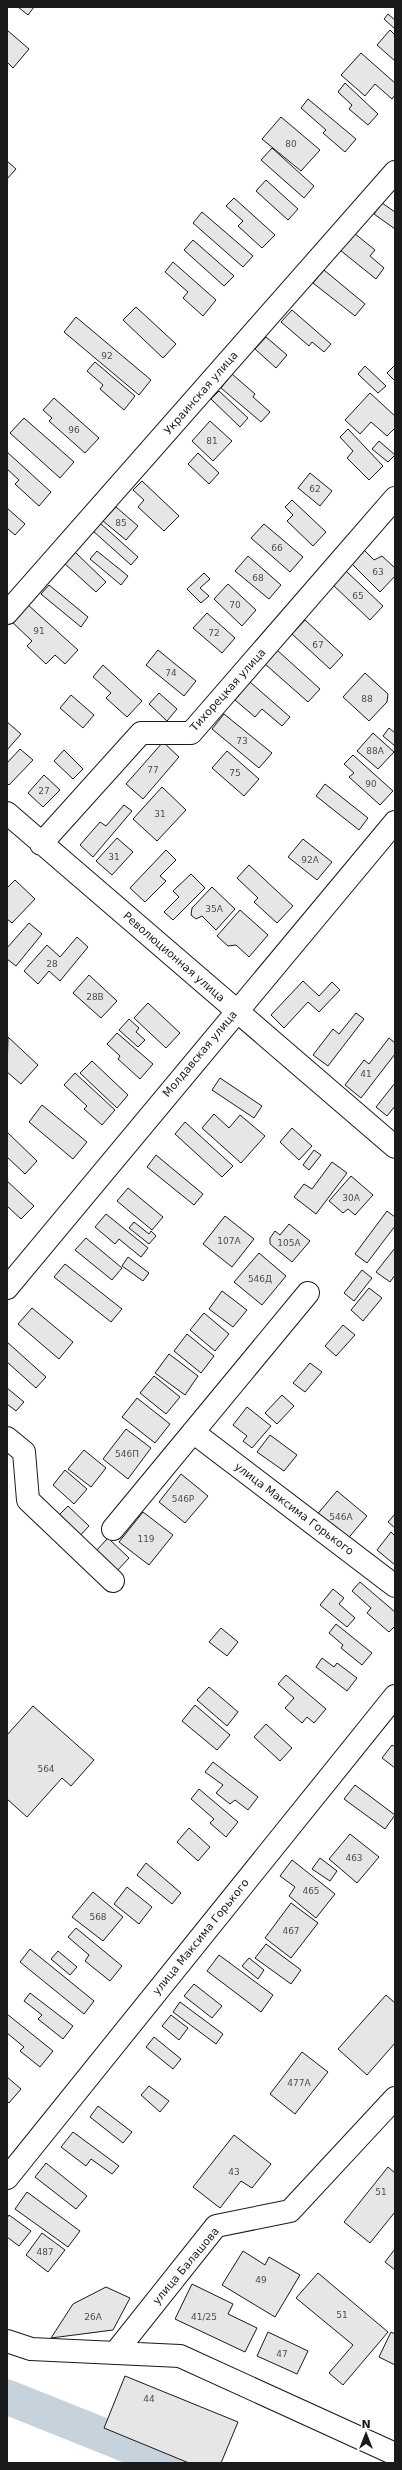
<svg xmlns="http://www.w3.org/2000/svg" width="402" height="2470" font-family="'DejaVu Sans',sans-serif">
<style>
.lines{fill:none;stroke-linecap:round;stroke-linejoin:round}
.river{stroke:#c6d2dc;stroke-width:35}
.building{fill:#e6e6e6;stroke:#1a1a1a}
.minor-casing{stroke:#1a1a1a;stroke-width:24}
.major-casing{stroke:#1a1a1a;stroke-width:24}
.minor{stroke:#fff;stroke-width:22}
.major{stroke:#fff;stroke-width:22}
.labels{text-anchor:middle;dominant-baseline:central;stroke-width:3;stroke-linejoin:round;paint-order:stroke}
.number-label{font-size:9px;fill:#4d4d4d}
.street-label{font-size:11px;fill:#1a1a1a;stroke:#fff}
</style>
<rect width="100%" height="100%" fill="#fff"/>
<g class="lines">
<path class="river" d="M7,2397L172,2463"/>
</g>
<path class="building" d="M18,7H34L28,15Z
M388,14L395,20V29L384,19Z
M7,30L29,49L13,68L7,62Z
M390,30L395,35V61L377,45Z
M361,53L395,83V95L392,99L375,84L365,96L341,75Z
M345,83L378,114L368,125L349,109L352,105L338,92Z
M308,99L356,139L345,152L323,133L326,130L301,108Z
M281,117L320,150L301,171L262,139Z
M272,148L314,186L304,198L261,160Z
M7,161L16,169L7,179Z
M266,180L298,209L288,220L256,191Z
M234,198L275,235L262,248L238,226L243,221L226,206Z
M382,203L395,212V229L374,214Z
M202,212L253,256L243,267L193,223Z
M354,233L375,250L370,256L384,268L376,279L340,250Z
M193,240L234,276L224,286L184,250Z
M173,262L216,300L203,316L183,298L188,292L165,272Z
M324,270L365,304L355,316L313,283Z
M136,307L176,344L163,358L123,320Z
M292,310L331,344L324,352L312,342L309,346L281,322Z
M76,317L151,380L139,395L64,332Z
M266,337L287,355L276,368L255,349Z
M95,362L135,396L124,410L100,389L103,385L87,371Z
M395,365V381L387,373Z
M365,366L386,386L378,393L358,374Z
M232,374L255,394L253,397L270,412L261,422L221,388Z
M219,391L248,418L240,427L211,399Z
M370,393L395,416V428L387,436L371,422L360,434L345,420Z
M54,398L99,438L85,453L49,421L52,418L43,410Z
M24,418L74,462L60,478L10,433Z
M210,421L232,441L213,461L192,441Z
M348,429L383,466L369,480L347,458L353,451L340,437Z
M379,441L395,455L388,462L372,449Z
M7,452L51,492L39,506L15,484L19,480L7,469Z
M198,453L219,473L209,484L188,464Z
M310,473L332,491L320,506L298,488Z
M142,481L179,516L164,531L138,507L144,500L133,490Z
M292,500L326,532L313,546L287,521L293,515L285,507Z
M116,507L138,526L126,540L103,521Z
M7,508L25,524L15,535L7,528Z
M100,523L138,557L131,565L93,531Z
M264,524L303,557L290,572L251,538Z
M364,550L374,560L382,556L395,568V576L380,592L351,563Z
M97,551L128,576L121,585L90,559Z
M75,552L106,582L96,592L64,563Z
M248,556L281,585L269,599L235,571Z
M346,571L383,606L370,620L333,585Z
M204,573L210,579L200,588L209,596L201,603L187,589Z
M228,584L256,610L242,626L214,599Z
M49,585L88,617L81,627L41,594Z
M27,604L78,650L65,664L55,655L46,664L27,646L32,641L11,621Z
M207,613L235,638L222,653L193,628Z
M305,620L343,655L330,669L292,634Z
M158,650L196,681L184,696L146,665Z
M277,650L320,689L308,702L265,664Z
M103,665L142,701L127,717L106,698L111,693L93,677Z
M365,673L388,694L387,702L369,721L343,697Z
M250,682L290,717L282,726L262,709L255,717L235,700Z
M159,693L177,709L167,721L149,704Z
M71,695L94,715L83,728L60,708Z
M224,714L272,753L259,768L212,729Z
M7,722L21,734L7,750Z
M389,728L395,733V746L383,736Z
M373,733L394,752L378,769L357,751Z
M163,742L179,757L143,799L126,784Z
M20,749L33,760L9,785L7,783V763Z
M64,750L83,769L73,779L54,761Z
M227,751L259,779L244,796L212,768Z
M353,755L393,791L380,805L349,777L354,773L344,764Z
M44,775L60,790L43,807L28,793Z
M325,784L368,818L359,830L316,796Z
M162,787L186,810L157,841L133,819Z
M124,805L132,811L93,857L80,845L100,822L106,826Z
M117,838L133,852L112,875L96,861Z
M303,839L332,862L317,880L288,857Z
M166,850L176,860L160,876L166,881L145,902L130,888Z
M249,865L293,906L277,923L254,902L258,898L237,878Z
M191,874L205,888L173,920L164,912L179,897L173,891Z
M15,880L35,899L12,923L7,919V888Z
M212,887L235,909L216,930L202,916L196,919L191,915L192,908Z
M240,910L268,935L249,957L236,945L228,946L217,936Z
M29,923L42,934L16,966L7,959V948Z
M77,937L88,947L60,981L49,971L38,984L24,971L47,945L60,957Z
M89,975L117,1001L101,1018L73,993Z
M303,981L319,996L332,982L340,990L319,1012L308,1002L284,1028L271,1015Z
M148,1003L180,1033L166,1048L134,1018Z
M356,1013L364,1019L328,1066L313,1055L333,1029L339,1034Z
M129,1019L139,1028L136,1032L145,1040L138,1047L119,1030Z
M117,1033L153,1064L140,1079L118,1059L120,1056L107,1044Z
M8,1037L38,1065L21,1084L7,1072Z
M389,1038L395,1043V1054L361,1098L345,1085L364,1060L369,1064Z
M92,1061L128,1095L117,1108L80,1073Z
M75,1073L115,1110L102,1125L84,1109L87,1106L64,1085Z
M220,1078L262,1106L254,1118L212,1090Z
M395,1083V1106L387,1116L376,1107Z
M42,1105L87,1142L73,1159L29,1122Z
M214,1114L229,1128L240,1115L265,1136L241,1163L202,1128Z
M185,1122L233,1166L222,1177L175,1134Z
M292,1128L312,1146L299,1160L280,1142Z
M7,1132L37,1161L25,1174L7,1157Z
M314,1150L321,1155L309,1170L303,1165Z
M156,1155L203,1194L194,1205L147,1167Z
M332,1162L347,1173L316,1214L294,1197L304,1184L312,1189Z
M351,1176L373,1195L355,1215L348,1209L343,1213L329,1201Z
M7,1181L34,1206L21,1219L7,1206Z
M128,1188L163,1217L152,1230L117,1201Z
M387,1211L395,1217V1226L367,1263L355,1254Z
M106,1214L148,1248L141,1257L119,1239L115,1244L95,1227Z
M225,1216L254,1239L232,1267L203,1244Z
M134,1222L149,1234L151,1231L156,1236L149,1244L129,1228Z
M289,1224L310,1241L292,1262L270,1244V1238L275,1231L280,1235Z
M86,1238L122,1268L112,1280L75,1250Z
M395,1248V1275L390,1282L376,1272Z
M259,1253L286,1276L262,1305L234,1282Z
M128,1257L149,1273L143,1281L122,1266Z
M65,1264L122,1309L111,1322L54,1277Z
M362,1270L372,1278L354,1301L344,1293Z
M369,1288L382,1298L363,1321L351,1310Z
M222,1291L247,1310L233,1327L209,1309Z
M32,1308L73,1342L59,1359L18,1324Z
M204,1313L229,1334L215,1351L190,1330Z
M343,1325L355,1335L336,1356L325,1346Z
M187,1334L214,1356L201,1373L174,1351Z
M7,1342L46,1377L36,1388L7,1362Z
M169,1354L198,1376L185,1395L155,1373Z
M310,1363L322,1372L305,1392L293,1383Z
M154,1376L180,1397L166,1414L140,1393Z
M7,1388L24,1402L16,1411L7,1404Z
M282,1395L294,1406L277,1424L265,1413Z
M137,1398L170,1424L155,1443L122,1417Z
M247,1407L271,1426L252,1448L243,1441L247,1436L233,1425Z
M126,1429L151,1448L128,1479L103,1459Z
M270,1435L297,1455L284,1471L257,1452Z
M84,1450L106,1468L91,1487L68,1469Z
M65,1470L87,1489L74,1504L53,1485Z
M181,1474L208,1496L185,1523L159,1502Z
M337,1491L367,1516L345,1542L315,1517Z
M68,1506L89,1526L75,1541L53,1521Z
M143,1512L173,1535L149,1565L119,1542Z
M395,1514V1528L388,1522Z
M391,1532L395,1536V1565L377,1550Z
M108,1538L129,1558L115,1573L94,1553Z
M360,1582L395,1612V1626L389,1632L367,1613L371,1608L352,1591Z
M333,1589L344,1598L339,1604L355,1618L347,1627L320,1605Z
M336,1624L372,1653L362,1665L341,1648L343,1645L329,1633Z
M221,1628L238,1642L227,1656L209,1642Z
M322,1658L334,1667L337,1663L357,1678L347,1691L316,1667Z
M286,1675L326,1709L314,1723L307,1717L302,1723L285,1708L294,1698L278,1684Z
M209,1687L238,1712L227,1726L197,1700Z
M195,1705L230,1735L217,1750L182,1721Z
M33,1706L94,1760L71,1786L62,1778L27,1817L7,1799V1735Z
M266,1724L292,1748L280,1761L254,1737Z
M392,1745L395,1747V1768L382,1758Z
M213,1762L258,1797L248,1810L235,1800L230,1804L216,1793L223,1785L205,1772Z
M355,1785L395,1815L385,1829L344,1799Z
M199,1789L238,1822L226,1837L210,1823L214,1819L191,1799Z
M189,1828L210,1847L198,1861L177,1842Z
M350,1834L379,1857L357,1883L329,1859Z
M320,1858L337,1871L330,1881L312,1869Z
M292,1860L335,1894L316,1918L289,1896L295,1887L280,1876Z
M146,1863L181,1893L172,1904L137,1875Z
M127,1887L152,1907L139,1924L114,1904Z
M93,1892L123,1917L103,1941L72,1917Z
M291,1903L318,1923L291,1958L265,1938Z
M76,1928L122,1966L110,1981L85,1961L89,1955L68,1937Z
M266,1944L301,1970L291,1984L255,1958Z
M30,1949L94,2001L84,2014L20,1962Z
M58,1951L77,1967L70,1975L51,1959Z
M219,1955L273,1995L261,2012L207,1971Z
M249,1958L264,1970L258,1979L242,1966Z
M194,1984L222,2006L212,2018L184,1996Z
M30,1993L73,2026L63,2039L38,2019L42,2015L24,2001Z
M386,1995L395,2003V2043L367,2075L338,2049Z
M180,2002L223,2034L216,2044L173,2012Z
M7,2014L53,2051L40,2067L20,2051L24,2047L7,2033Z
M171,2015L188,2028L179,2040L162,2026Z
M154,2037L181,2059L173,2069L146,2047Z
M302,2052L328,2072L295,2114L270,2094Z
M7,2077L21,2089L9,2103L7,2101Z
M149,2086L169,2101L160,2112L141,2095Z
M98,2106L132,2132L123,2143L90,2117Z
M73,2132L119,2166L112,2174L91,2159L86,2166L61,2147Z
M234,2135L271,2164L252,2188L241,2181L220,2208L193,2187Z
M46,2163L87,2196L76,2209L35,2177Z
M388,2167L395,2173V2212L370,2243L344,2222Z
M27,2192L80,2231L68,2247L15,2209Z
M9,2215L31,2231L19,2246L7,2237V2218Z
M42,2233L65,2250L48,2272L26,2255Z
M395,2249V2270L385,2262Z
M243,2251L265,2265L269,2257L300,2275L275,2317L222,2285Z
M318,2273L388,2332L343,2385L329,2373L353,2345L296,2298Z
M192,2284L233,2304L228,2314L257,2328L245,2352L175,2319Z
M106,2287L130,2298L113,2330L51,2338L73,2304Z
M268,2332L308,2351L297,2374L257,2356Z
M391,2332L395,2334V2365L379,2357Z
M125,2376L238,2422L221,2463H189L104,2428Z"/>
<g class="lines">
<defs>
<path id="minor" d="M7,613L395,172
M7,813L395,1147
M41,844L141,733H191L395,498
M7,1288L395,822
M193,1432L395,1586
M7,1438L24,1452L28,1500L113,1581
M113,1529L308,1293
M7,2341L31,2349L180,2356L395,2454
M115,2353L216,2226L290,2211L395,2098"/>
<path id="major" d="M7,2178L395,1696"/>
</defs>
<use href="#minor" class="minor-casing"/>
<use href="#major" class="major-casing"/>
<use href="#minor" class="minor"/>
<use href="#major" class="major"/>
</g>
<g class="labels">
<g class="number-label">
<text x="291" y="144">80</text>
<text x="107" y="356">92</text>
<text x="74" y="430">96</text>
<text x="212" y="441">81</text>
<text x="315" y="489">62</text>
<text x="121" y="523">85</text>
<text x="277" y="548">66</text>
<text x="378" y="572">63</text>
<text x="258" y="578">68</text>
<text x="358" y="596">65</text>
<text x="235" y="605">70</text>
<text x="39" y="631">91</text>
<text x="214" y="633">72</text>
<text x="318" y="645">67</text>
<text x="171" y="673">74</text>
<text x="367" y="699">88</text>
<text x="242" y="741">73</text>
<text x="375" y="751">88А</text>
<text x="153" y="770">77</text>
<text x="235" y="773">75</text>
<text x="371" y="784">90</text>
<text x="44" y="791">27</text>
<text x="160" y="814">31</text>
<text x="114" y="857">31</text>
<text x="310" y="860">92А</text>
<text x="214" y="909">35А</text>
<text x="52" y="964">28</text>
<text x="95" y="997">28В</text>
<text x="366" y="1074">41</text>
<text x="351" y="1198">30А</text>
<text x="229" y="1241">107А</text>
<text x="289" y="1243">105А</text>
<text x="260" y="1279">546Д</text>
<text x="127" y="1454">546П</text>
<text x="183" y="1499">546Р</text>
<text x="341" y="1517">546А</text>
<text x="146" y="1539">119</text>
<text x="46" y="1769">564</text>
<text x="354" y="1858">463</text>
<text x="311" y="1891">465</text>
<text x="98" y="1917">568</text>
<text x="291" y="1931">467</text>
<text x="299" y="2083">477А</text>
<text x="234" y="2172">43</text>
<text x="381" y="2192">51</text>
<text x="45" y="2252">487</text>
<text x="261" y="2280">49</text>
<text x="342" y="2315">51</text>
<text x="93" y="2317">26А</text>
<text x="204" y="2317">41/25</text>
<text x="282" y="2354">47</text>
<text x="149" y="2399">44</text>
</g>
<g class="street-label">
<text transform="translate(201 393) rotate(-49)">Украинская улица</text>
<text transform="translate(228 690) rotate(-48)">Тихорецкая улица</text>
<text transform="translate(174 957) rotate(41)">Революционная улица</text>
<text transform="translate(200 1054) rotate(-50)">Молдавская улица</text>
<text transform="translate(294 1509) rotate(37)">улица Максима Горького</text>
<text transform="translate(201 1937) rotate(-51)">улица Максима Горького</text>
<text transform="translate(186 2266) rotate(-50)">улица Балашова</text>
</g>
</g>
<rect width="402" height="2470" fill="none" stroke="#1a1a1a" stroke-width="16"/>
<g transform="translate(366 2434)" stroke="#ffffff" stroke-width="3" paint-order="stroke">
<path d="M0-3L7 15L0 10L-7 15Z" fill="#1a1a1a"/>
<text y="-6" font-size="11" font-weight="bold" text-anchor="middle" fill="#1a1a1a">N</text>
</g>
</svg>
